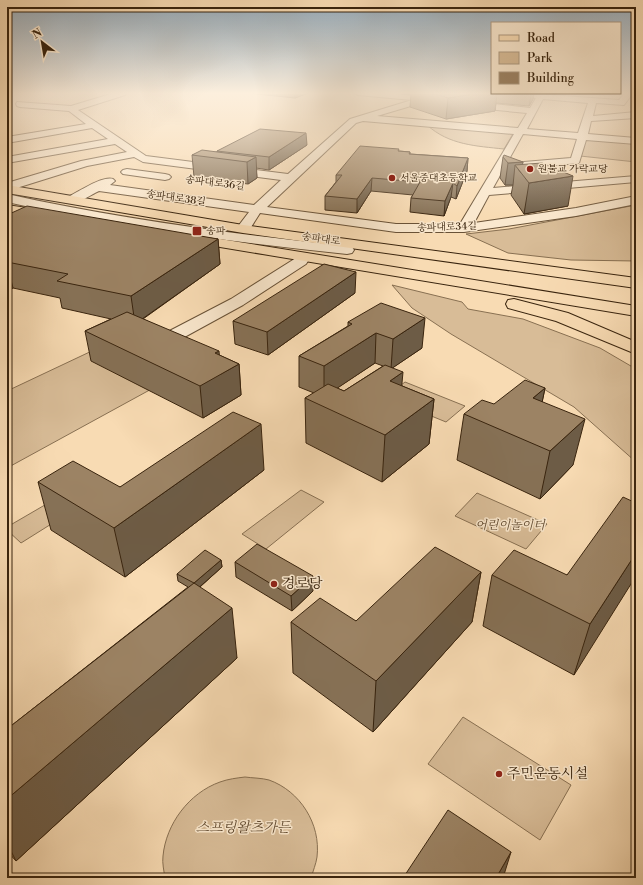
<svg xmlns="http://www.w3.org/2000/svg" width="643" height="885" font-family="'Libre Bodoni','Noto Serif KR',serif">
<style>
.green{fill:#d8bc97;stroke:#887052}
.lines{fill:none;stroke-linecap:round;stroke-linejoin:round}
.minor-casing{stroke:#695237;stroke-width:2}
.major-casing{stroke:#39240e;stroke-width:2}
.minor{fill:#fae8ce;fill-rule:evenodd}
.major{fill:#f8dbb3;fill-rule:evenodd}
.wall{fill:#867156;stroke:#39240e;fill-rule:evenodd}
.shaded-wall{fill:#6d5c46;stroke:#39240e}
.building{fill:#9c8364;stroke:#39240e}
.poi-dot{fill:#8f2418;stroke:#fae8ce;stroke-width:1.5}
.labels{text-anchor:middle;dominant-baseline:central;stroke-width:3;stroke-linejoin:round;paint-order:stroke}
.far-poi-label{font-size:10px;fill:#39240e;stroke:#fae8ce;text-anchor:start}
.far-street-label{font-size:10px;fill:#39240e;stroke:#fae8ce}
.park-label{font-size:12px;font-style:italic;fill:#614a30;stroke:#fae8ce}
.near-poi-label{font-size:14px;fill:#39240e;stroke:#fae8ce;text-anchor:start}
.near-park-label{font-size:14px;font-style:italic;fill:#614a30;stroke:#fae8ce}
</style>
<rect width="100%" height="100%" fill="#f8dbb3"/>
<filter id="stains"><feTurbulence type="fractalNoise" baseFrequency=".005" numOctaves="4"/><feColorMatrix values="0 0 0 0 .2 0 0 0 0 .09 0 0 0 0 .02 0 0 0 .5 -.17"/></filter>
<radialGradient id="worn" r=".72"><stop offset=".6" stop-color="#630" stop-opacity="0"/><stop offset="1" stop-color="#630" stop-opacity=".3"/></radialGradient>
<path class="green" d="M427,125L514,132L504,149C476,146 449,145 427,125Z
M585,137L636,142V162L580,156Z
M636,205V261L571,260L508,253L466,234L509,229Z
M392,285L462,302L468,309L523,319L600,348L636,369V462L574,407L451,334L412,308Z
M132,332L199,363L7,468V391Z
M405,382L465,406L446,422L385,397Z
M301,490L324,502L266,549L242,534Z
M477,493L547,524L526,549L455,516Z
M62,495L80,506L21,543L7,530V527Z
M463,717L571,785L540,840L428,764Z
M245,777C252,778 262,778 269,780C300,791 321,824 317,857C316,864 313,871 311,878H165C164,871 162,863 163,856C166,824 189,793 220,782C228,779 237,778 245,777Z"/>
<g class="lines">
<defs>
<path id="minor" d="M114,93H126L125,95L78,110L146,156L288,174L350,119L412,100L358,95L354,93H386L416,96L420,98L437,93H449L448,95L377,116L518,128L527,113L466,107L462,104L466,101L530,108L536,98L523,97L522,95L523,93L619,100L625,93H633L624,105L596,103L593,116L636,112V118L591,121L588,134L636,138V144L586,140L579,163L512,169L508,168L506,166L508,164L512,163L571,158L577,139L523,134L493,188L636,176V182L489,195L474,223L576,208L636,196V204L576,216L464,232H396L260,213L248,232H238L236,229L249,212L99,191C90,195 79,204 70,202L68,199L70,196C80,191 102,176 113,179L115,181L110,185L254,205L281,180L143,162L134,157L87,166L7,191V183L81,161L127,152L115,144L7,163V157L108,139L92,128L7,143V137L86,124L69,111L20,107L17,106L16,104L17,102L71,106ZM543,99L588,103L578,133L527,129ZM363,121L514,134L460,224H396L267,207L356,123Z
M127,169L165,174L169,175L171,177L169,179L165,180L123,174L121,172L123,170Z
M7,194C119,219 233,234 347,246L352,247L354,250L352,253L347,254C233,242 119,227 7,202Z
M301,257L306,258L308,261L306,264L243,305L168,346L162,347L156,346L153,342L156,338L231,299L296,258Z"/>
<path id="major" d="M7,185L243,225L636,278V288L243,233L7,193Z
M7,205L47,211L52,212L53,215L52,218L47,219L7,213Z
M189,234L636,306V316L184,241L182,238L184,235Z
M514,299L568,313L636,342V354L556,321L508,308L506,304L508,300Z"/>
</defs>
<use href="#minor" class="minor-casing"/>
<use href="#major" class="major-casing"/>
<use href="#minor" class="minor"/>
<use href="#major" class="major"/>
</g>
<path class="wall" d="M247,93H308L295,98Z
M402,93H534L533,99L529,106L496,103L495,111L446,119L410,107L411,94H402Z
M307,145L269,170L256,168L257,178L248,184L194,177L192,155L217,152V151Z
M399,151L410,152V154L468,158L467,171L456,199L451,197L444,216L410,212L411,198L413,195L371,191L357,213L325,210V196L336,182V175Z
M503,157L523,162L522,165L568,206L524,214L511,195L513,185H505L500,178Z
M7,215L218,239L220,264L143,319L219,355L239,364L241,395L203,418L91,361L85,331L111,319L62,308L60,298L13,288L7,291Z
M355,293L268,355L235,344L233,321Z
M348,322L422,348L392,368L402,386L434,399L429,444L382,482L306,443L305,398L314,393L299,387V356L348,326ZM375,363L383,366L344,391L337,388Z
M545,388L542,402L573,465L540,499L457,460L464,414Z
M264,470L125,577L51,530L38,482L120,487Z
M636,503L574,675L483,626L492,575H567Z
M221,560L222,567L200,587L237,658L16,861L7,851V729L188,587L178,581L177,574Z
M235,562L313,591L292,611L236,577Z
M481,572L472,622L373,732L293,673L291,622L356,621Z"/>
<path class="shaded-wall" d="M295,93H308L295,98Z
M479,93H497L495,111L446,119L448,98Z
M532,93H534L533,99L529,106L531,94Z
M306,133L307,145L269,170V157Z
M256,157L257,178L248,184L247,162Z
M468,158L467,171L456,199L457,186Z
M523,162L521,173L515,165L513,185H505L508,163Z
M573,176L568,206L524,214L529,183Z
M372,178L371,191L357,213V199Z
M453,183L451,197L444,216L445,201Z
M218,239L220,264L135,324L131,296Z
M7,264L13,288L7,291Z
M356,272L355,293L268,355L267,332Z
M425,318L422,348L391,369L393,339Z
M376,333L375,363L324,397V366Z
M219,351L221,374L239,364L241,395L203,418L200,386L215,353Z
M403,372L399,416L390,381Z
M545,388L536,433L533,398Z
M434,399L429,444L382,482L385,435Z
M585,419L573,465L540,499L550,451Z
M261,424L264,470L125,577L114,528Z
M636,553V576L574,675L590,624Z
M221,560L222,567L195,591L194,583Z
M481,572L472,622L373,732L376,681Z
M313,576V591L292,611L291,596Z
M232,608L237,658L16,861L7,843V799Z
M511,852L503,878H496Z"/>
<path class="building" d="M432,93H479L448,98Z
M517,93H532L531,94Z
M260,129L306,133L269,157L217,151Z
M360,146L399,149L398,151L410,152L409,154L468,158L457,186L453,183L445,201L411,198L420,182L372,178L357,199L325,196L342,175H336Z
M202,150L256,157L247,162L192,155Z
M504,155L523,162L508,163L503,157Z
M542,163L573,176L529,183L515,165Z
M27,206L218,239L131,296L57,281L68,274L7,262V215Z
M324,264L356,272L267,332L233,321Z
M381,303L425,318L393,339L376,333L324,366L299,356L352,324L348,322Z
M127,312L219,351L215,353L239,364L200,386L85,331Z
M385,365L403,372L390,381L434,399L385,435L305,398L328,384L344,391Z
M525,380L545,388L533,398L585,419L550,451L464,414L482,400L494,404Z
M233,412L261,424L114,528L38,482L73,461L120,487Z
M623,497L636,503V553L590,624L492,575L514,550L567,575Z
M257,544L313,576L291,596L235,562Z
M435,547L481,572L376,681L291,622L320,598L356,621Z
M205,550L221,560L194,583L177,574Z
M194,583L232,608L7,799V729Z
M448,810L511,852L496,878H403Z"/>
<linearGradient id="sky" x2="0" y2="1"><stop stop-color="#94abbc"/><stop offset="0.43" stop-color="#fcefdd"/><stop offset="1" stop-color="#fcefdd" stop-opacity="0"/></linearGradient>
<rect width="643" height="217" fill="url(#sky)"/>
<g class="poi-dot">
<circle cx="530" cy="169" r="4"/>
<circle cx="392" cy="178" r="4"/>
<rect x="192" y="226" width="10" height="10" rx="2"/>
<circle cx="274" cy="584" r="4"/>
<circle cx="499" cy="774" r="4"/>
</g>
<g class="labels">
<g class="far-poi-label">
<text x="538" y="169">원불교 가락교당</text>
<text x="400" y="178">서울중대초등학교</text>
<text x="206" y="231">송파</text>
</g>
<g class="far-street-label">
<text transform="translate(215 183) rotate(7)">송파대로36길</text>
<text transform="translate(176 198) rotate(8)">송파대로38길</text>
<text transform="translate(447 227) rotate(-2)">송파대로34길</text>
<text transform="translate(321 239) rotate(8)">송파대로</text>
</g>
<g class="park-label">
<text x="510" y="525">어린이놀이터</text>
</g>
<g class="near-poi-label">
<text x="282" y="584">경로당</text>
<text x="507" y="774">주민운동시설</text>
</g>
<g class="near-park-label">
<text x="243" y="828">스프링왈츠가든</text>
</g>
</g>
<rect width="643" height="885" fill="none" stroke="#f8dbb3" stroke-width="24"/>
<rect x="8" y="8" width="627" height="869" fill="none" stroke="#39240e" stroke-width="2"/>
<rect x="12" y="12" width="619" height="861" fill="none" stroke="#39240e"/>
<rect x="491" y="22" width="130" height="72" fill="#fae8ce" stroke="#ad9a81"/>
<rect x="499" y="35" width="20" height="6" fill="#f8dbb3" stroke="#ad9a81"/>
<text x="527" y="42" font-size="12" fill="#39240e">Road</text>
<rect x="499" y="52" width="20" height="12" fill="#d8bc97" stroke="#ad9a81"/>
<text x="527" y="62" font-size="12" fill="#39240e">Park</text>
<rect x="499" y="72" width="20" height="12" fill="#9c8364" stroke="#ad9a81"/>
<text x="527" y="82" font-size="12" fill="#39240e">Building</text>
<g transform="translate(42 42) rotate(329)" stroke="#fae8ce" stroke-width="3" paint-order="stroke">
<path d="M0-3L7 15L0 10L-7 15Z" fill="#39240e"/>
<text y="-6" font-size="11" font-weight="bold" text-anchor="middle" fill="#39240e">N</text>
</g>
<rect width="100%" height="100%" filter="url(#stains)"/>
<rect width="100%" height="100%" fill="url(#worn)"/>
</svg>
